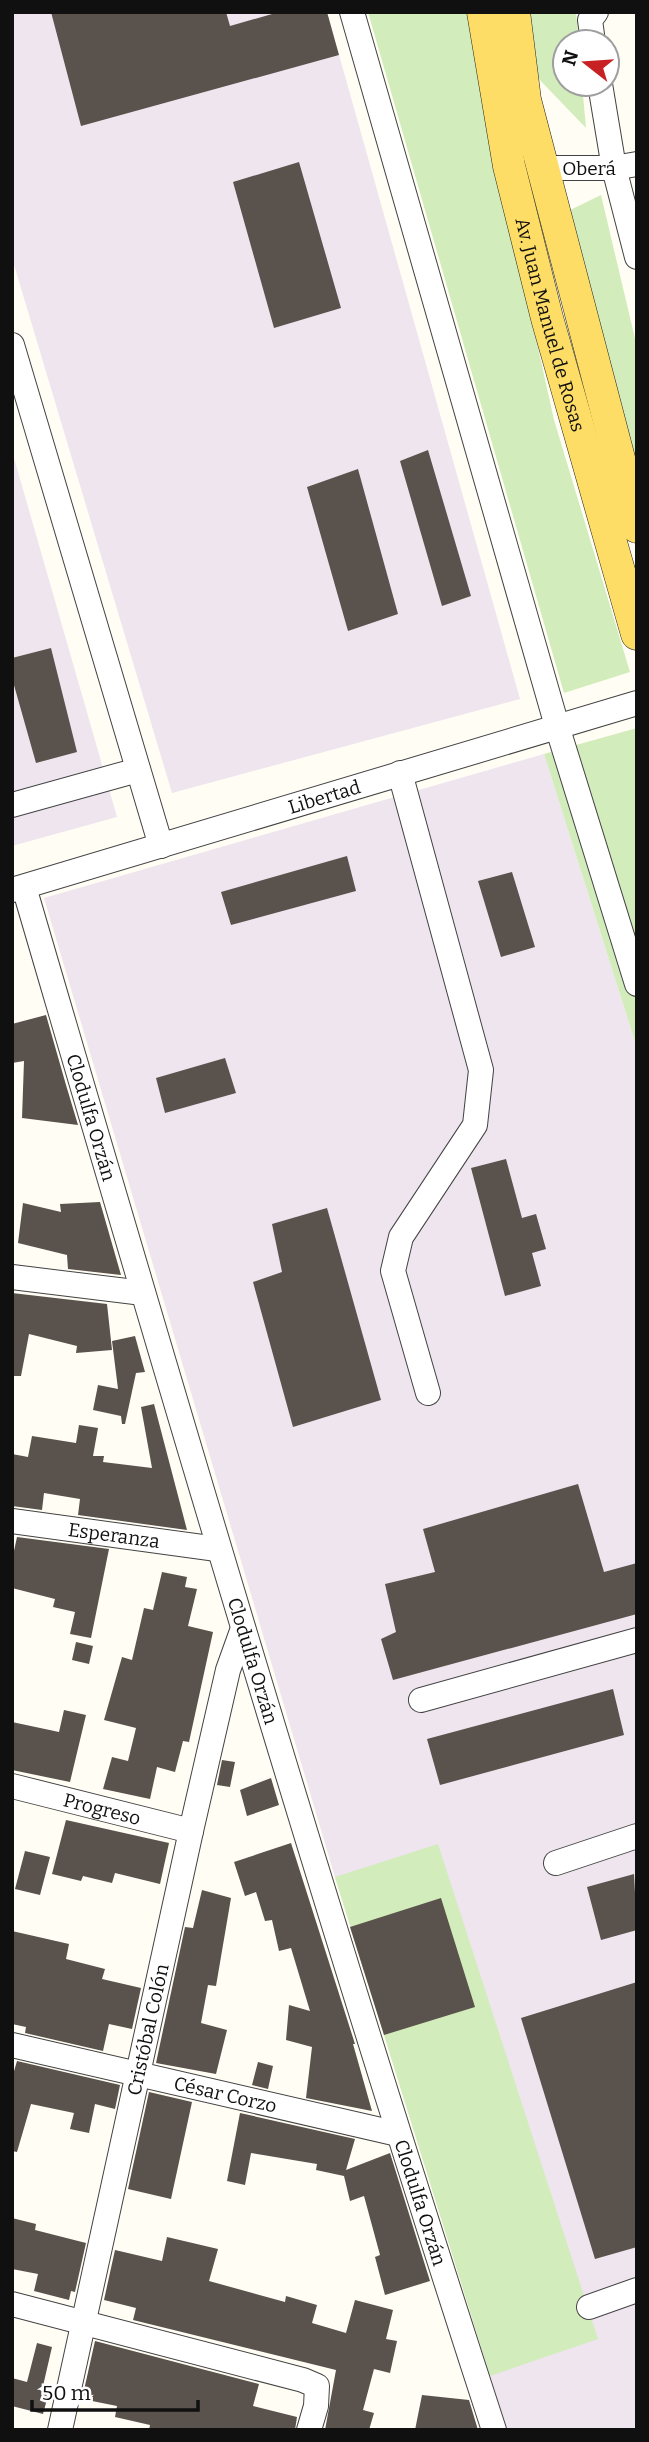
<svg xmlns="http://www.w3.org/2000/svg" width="649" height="2442" font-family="Bitter,serif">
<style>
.industrial{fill:#eee5ef}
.green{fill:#d3ecbb}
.building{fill:#5a524c}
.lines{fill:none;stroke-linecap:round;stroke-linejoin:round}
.minor-casing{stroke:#434343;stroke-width:26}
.major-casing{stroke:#212121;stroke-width:33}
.minor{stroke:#fff;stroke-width:24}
.major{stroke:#fddd66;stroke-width:32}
.labels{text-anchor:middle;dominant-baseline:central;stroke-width:7;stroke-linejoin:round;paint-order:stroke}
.street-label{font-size:19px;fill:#101010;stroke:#fff}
</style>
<rect width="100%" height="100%" fill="#fffdf4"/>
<path class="industrial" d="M12,12H327L520,699L172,793L12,258Z
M12,451L117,817L12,846Z
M544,754L637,1048V2430H507L335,1877L44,898Z"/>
<path class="green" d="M368,12H469L478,76L554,420L630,672L564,693Z
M530,12H576L579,42H565V84H582L586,128L536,76Z
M601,195L637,347V491L564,213Z
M637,728V1048L544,754Z
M438,1844L598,2339L490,2376L335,1877Z"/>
<path class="building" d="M51,12H226L230,26L279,12H327L339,55L81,126Z
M299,162L341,308L274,328L233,182Z
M428,450L471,596L442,606L400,461Z
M358,469L398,614L348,631L307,487Z
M51,648L77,752L36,763L12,678V658Z
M347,856L356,891L231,925L221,892Z
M512,872L535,947L501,957L478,881Z
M46,1015L66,1085L78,1125L22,1118L24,1061L12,1063V1024Z
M225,1058L236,1093L165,1113L156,1078Z
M506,1159L522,1218L536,1214L546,1249L532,1253L541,1286L505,1296L471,1168Z
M100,1202L121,1275L68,1269L67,1255L18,1243L23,1203L61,1212L60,1204Z
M327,1208L381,1400L293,1427L253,1282L282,1272L272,1224Z
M12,1293L107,1304L112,1350L76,1353L77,1346L29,1334L21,1376H12Z
M135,1336L145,1372L136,1373L125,1424H122L121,1416L93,1410L98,1385L118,1389L112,1341Z
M154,1404L187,1530L78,1515L80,1499L44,1493L42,1510L12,1506V1454L28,1457L32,1436L76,1443L79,1425L98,1428L93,1456H104L103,1462L152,1468L141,1407Z
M578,1484L604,1572L637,1563V1614L393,1680L381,1639L396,1632L385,1584L435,1572L423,1529Z
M17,1537L109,1549L91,1638L70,1634L75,1612L53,1607L55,1599L12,1588V1560Z
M162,1572L187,1577L185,1587L197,1589L188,1626L213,1632L189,1742L183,1741L175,1772L157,1767L150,1799L103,1789L112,1757L128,1761L136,1728L104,1720L122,1657L132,1660L144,1608L153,1610Z
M76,1642L93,1646L89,1664L72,1660Z
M613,1689L624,1735L440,1785L427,1739Z
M64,1710L86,1715L70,1782L12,1770V1722L59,1732Z
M222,1760L235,1762L230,1787L217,1785Z
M271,1778L279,1805L247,1816L240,1790Z
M66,1820L169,1843L160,1884L115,1873L112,1883L83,1876L81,1881L52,1874Z
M291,1843L355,2044H353L372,2111L306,2098L312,2047L286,2040L289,2005L310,2011L291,1948L279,1951L272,1920L265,1921L256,1892L245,1896L234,1862Z
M25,1851L50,1857L40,1895L15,1889Z
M634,1874L637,1930L601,1940L587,1887Z
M202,1890L231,1898L216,1986L208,1985L201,2023L227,2030L216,2074L156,2063L185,1927L193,1928Z
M441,1898L475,2007L384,2035L350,1927Z
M12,1931L69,1944L66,1959L105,1969L102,1979L141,1988L132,2029L109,2024L103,2051L25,2033L26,2027L12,2024Z
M637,1982V2247L595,2259L521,2018Z
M17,2061L120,2085L115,2109L95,2104L89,2133L70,2129L74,2113L31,2104L17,2152L12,2151V2078Z
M258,2062L273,2066L268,2089L252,2085Z
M149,2092L192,2102L171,2199L128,2189Z
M240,2113L355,2139L346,2170L390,2153L430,2281L385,2295L375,2257L380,2255L364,2196L350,2201L344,2176L316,2170L317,2164L251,2153L245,2185L227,2181Z
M12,2218L36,2224L35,2230L86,2243L75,2292L71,2291L69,2300L34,2291L38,2274L12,2269Z
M167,2237L218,2249L209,2281L285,2302L286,2296L317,2305L312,2323L346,2333L355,2300L393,2310L386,2339L397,2341L390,2373L374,2369L363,2410L374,2413L369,2430H325L336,2370L133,2320L136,2308L104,2300L115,2250L162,2261Z
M95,2341L259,2384L253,2406L297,2417L295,2430H149L150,2425L115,2417L117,2406L82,2399Z
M37,2343L52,2347L43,2386L50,2388L43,2414L12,2406V2378L27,2382Z
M422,2395L469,2400L478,2430H415Z"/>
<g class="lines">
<defs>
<g id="minor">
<path d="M352,12L557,726L637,984"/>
<path d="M593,42L590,20L596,12"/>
<path d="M600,84L614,168L637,257"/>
<path id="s1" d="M542,168H614L637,164"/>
<path d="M12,345L161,846"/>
<path d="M400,773L481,1070L475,1125L401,1237L393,1271L428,1393"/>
<path d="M12,805L138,770"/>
<path id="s2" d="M24,887C175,1403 327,1918 494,2430"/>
<path id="s3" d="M12,890L637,703"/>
<path d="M12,1277L143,1293"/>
<path id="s4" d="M12,1521L217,1549"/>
<path d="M421,1700L637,1640"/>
<path id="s5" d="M12,1786L191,1831"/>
<path d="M556,1863L637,1836"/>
<path id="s6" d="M12,2045L398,2134"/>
<path d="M12,2304L303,2380L317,2386L316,2406L309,2430"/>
<path d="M589,2307L637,2290"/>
<path id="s7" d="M60,2430L191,1831L228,1670L242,1631"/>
</g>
<g id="major">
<path id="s8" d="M483,12L509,166L547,318L637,634"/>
<path d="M514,12L525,100L637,527"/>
</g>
</defs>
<use href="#minor" class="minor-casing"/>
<use href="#major" class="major-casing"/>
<use href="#minor" class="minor"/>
<use href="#major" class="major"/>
</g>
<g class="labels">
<g class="street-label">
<text stroke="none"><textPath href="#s1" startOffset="47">Oberá</textPath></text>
<text stroke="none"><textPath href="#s8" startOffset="320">Av. Juan Manuel de Rosas</textPath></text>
<text stroke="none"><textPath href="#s3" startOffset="326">Libertad</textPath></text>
<text stroke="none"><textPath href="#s2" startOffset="240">Clodulfa Orzán</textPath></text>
<text stroke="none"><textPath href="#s4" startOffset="103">Esperanza</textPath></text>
<text stroke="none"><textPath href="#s2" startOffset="807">Clodulfa Orzán</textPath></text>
<text stroke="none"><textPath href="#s5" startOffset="93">Progreso</textPath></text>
<text stroke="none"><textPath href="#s7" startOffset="410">Cristóbal Colón</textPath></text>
<text stroke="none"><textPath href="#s6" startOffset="219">César Corzo</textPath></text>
<text stroke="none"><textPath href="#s2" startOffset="1374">Clodulfa Orzán</textPath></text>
</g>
</g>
<rect width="649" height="2442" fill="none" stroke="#101010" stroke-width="28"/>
<g transform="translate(586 63) rotate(287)"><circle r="33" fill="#ffffff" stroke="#9f9f9f" stroke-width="2"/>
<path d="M0-5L12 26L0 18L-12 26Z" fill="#c82124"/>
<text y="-10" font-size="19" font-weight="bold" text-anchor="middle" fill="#101010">N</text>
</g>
<path d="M32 2400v10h166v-10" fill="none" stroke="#101010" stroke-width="3.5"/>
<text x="42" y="2400" font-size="21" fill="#101010" stroke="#ffffff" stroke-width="5" paint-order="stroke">50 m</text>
</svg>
